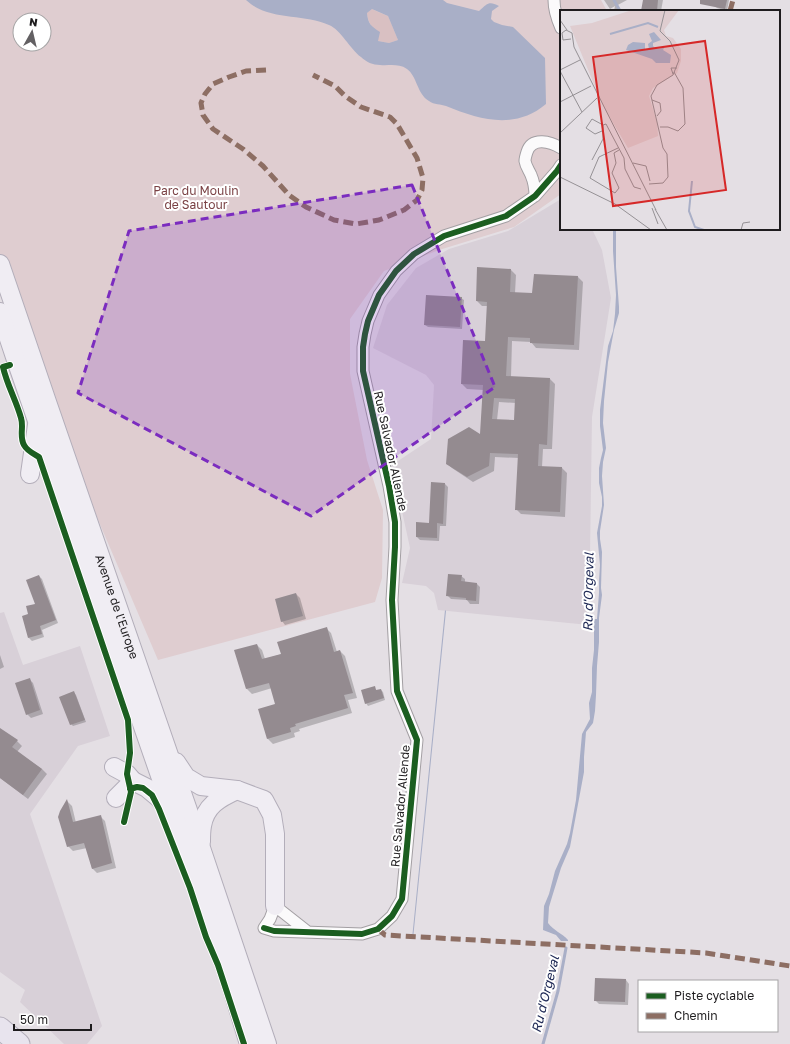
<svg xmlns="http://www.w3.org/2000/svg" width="790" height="1044" font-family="'Golos Text',sans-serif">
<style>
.built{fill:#d8d0d8}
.green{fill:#dfcdd0;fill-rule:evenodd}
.forest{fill:#d9c0c2}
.water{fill:#a9afc7;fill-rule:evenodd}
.shadow{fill:#0003;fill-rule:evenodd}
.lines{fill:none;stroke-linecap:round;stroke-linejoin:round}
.stream{stroke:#a9afc7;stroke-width:3}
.building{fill:#948b90;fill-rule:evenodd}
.street-casing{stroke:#a39fa3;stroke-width:13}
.primary-casing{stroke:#b3aeba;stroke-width:20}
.highway-casing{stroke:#b3aeba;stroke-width:23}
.street{stroke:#fbfafb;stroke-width:11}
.primary{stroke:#f0edf3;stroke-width:18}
.highway{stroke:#e8e4ee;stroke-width:21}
.quiet{stroke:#8d6e63;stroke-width:5;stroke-dasharray:10 5;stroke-linecap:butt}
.cycleway-casing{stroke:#fff;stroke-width:8}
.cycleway{stroke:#1b5e20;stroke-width:6}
.marked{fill:#7b2cbf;fill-opacity:0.2;stroke:#7b2cbf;stroke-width:3;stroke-dasharray:8 5;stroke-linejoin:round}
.labels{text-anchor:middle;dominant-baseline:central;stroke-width:4;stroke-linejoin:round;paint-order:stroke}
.park-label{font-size:12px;fill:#7a4144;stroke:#fff}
.street-label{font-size:12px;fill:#1e1c1e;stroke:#fff}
.water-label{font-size:13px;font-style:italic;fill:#222c58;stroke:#fff}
.inset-river{fill:none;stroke:#a9afc7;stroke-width:2}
.inset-road{fill:none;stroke:#959195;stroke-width:1}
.view{fill:#d62828;fill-opacity:0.15;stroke:#d62828;stroke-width:2}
.inset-edge{fill:none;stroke:#1e1c1e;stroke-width:2}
</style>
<rect width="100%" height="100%" fill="#e4dfe4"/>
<path class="built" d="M561,199V229H592L602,250L611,298L592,417L589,625L438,610L434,593L426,586L402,583L410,548L392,465L431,439L434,385L426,375L373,348L387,305L416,268L449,249L508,231Z
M4,612L23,665L80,646L110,736L78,746L30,814L102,1026L87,1044H64L20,1002L25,990L0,972V613Z"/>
<path class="green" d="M0,0H601L607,11H561V194L514,227L439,250L384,271L350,319V374L367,460L383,510L382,578L375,602L158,660L23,344L0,262ZM20,20H44V44H20Z"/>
<path class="forest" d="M372,9L378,12L388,16L398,40L389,43L378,41L368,19L367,13Z"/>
<path class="water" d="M246,0H443L447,3L479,11C488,3 489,1 499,6L492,11L491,19L494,22L502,25L513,27L545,58L546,104C515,130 480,120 446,106C441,104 434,105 429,101C417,94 417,76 407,69C398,63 389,66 380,65C373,65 366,62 361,57C350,49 341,30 329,25C303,13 268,21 246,0ZM372,9L388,16L398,40L389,43L378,41L380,32C371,26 368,24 367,13Z
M613,229H616V267L619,307V313L614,330L608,362L604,401L603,423L606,448L603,462L602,476L604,505L600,531V539L602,552L601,588L602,595L599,618V642L597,666L596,695L595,711L593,723L586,732L584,757V772L570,847L561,868L552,897L549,907L548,923C554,931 562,933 568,940V941H561L556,935L543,930L544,906L549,894L555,871L567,844L570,833L576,800L582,734L590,719L589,703L592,692V668L594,650V619H597L599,593V581L600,565L597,533L602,506V497L599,483V468L601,458L603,450L600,426V410L608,346L613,331L615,314L616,295L613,251Z
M445,610L446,611L413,939H412Z"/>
<path class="shadow" d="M604,0H627L616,6L619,8V11H614L615,6L610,9Z
M644,0H663L661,11H642Z
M716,0H729L727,11L717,8L715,6Z
M511,270L516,275L515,293L533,294L578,277L583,282L579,350L536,348L531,342L512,341L511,377L550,379L555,384L552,449H543L542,467L562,468L567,473L565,517L521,514L516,509L519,458L495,457L494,471L473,482L452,468L447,463L481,435L483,390L467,389L462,384L486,342L488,306H482L477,301ZM499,402L516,403L515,421L497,420Z
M461,298L464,300L462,329L428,327L425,325Z
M445,484L448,487L446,526H440L439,541L420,540L417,537L430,524Z
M39,576L42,579L58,623L42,630L44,637L32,641L29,638L37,604Z
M461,576L465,579V582L477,584L480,587L479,604H470L467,600L451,599L447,595Z
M296,594L300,598L306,619L285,625L282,621Z
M326,628L331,633L337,652L340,651L345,656L357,698L348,700L352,713L299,729L300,731L294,733L295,737L273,744L268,739L260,710L277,704L272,688L252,694L247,689L235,651L257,645L262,650L265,659L282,654Z
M0,655L4,667L0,669Z
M29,679L33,683L43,714L31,718L27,714Z
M374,687L377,691L381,690L383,692L385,700L368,706L366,703Z
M74,693L76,695L86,722L73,726L71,724Z
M0,729L17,741L22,746L17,752L42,769L47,774L28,799L0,778Z
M67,801L72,806L76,823L100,816L105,821L116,868L97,873L92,868L87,848L73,851L68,846Z
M626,980L629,984L628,1005L599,1004L595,1000Z"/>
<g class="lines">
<path class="stream" d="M614,0L620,11
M543,1044L558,991L566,948"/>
</g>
<path class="building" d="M643,0H658L657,11H641Z
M700,0H727L725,9L700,4Z
M477,267L511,269L510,292L532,293L534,274L578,276L574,345L530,343V338L508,337L506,376L550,378L547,445L539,444L538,466L562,467L560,512L515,510L518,454L490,453L489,466L467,477L446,464L448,439L469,427L480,434L483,385L461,384L463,340L485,341L487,302L476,301ZM494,398L515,399L514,420L492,419Z
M426,295L462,297L460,327L424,325Z
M431,482L445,483L443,524L437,523V538L416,537V522L429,523Z
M448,574L462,575L461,581L477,583L476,601L466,600V598L446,596Z
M39,575L56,620L40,626L42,634L28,638L22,616L28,614L26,606L35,604L26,580Z
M296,593L303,616L281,622L275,599Z
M327,627L334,652L340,650L353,693L344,695L348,708L295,724L296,726L290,728L291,732L267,739L258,709L275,704L269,683L246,689L234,650L257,644L262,659L281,654L277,642Z
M30,678L40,710L26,715L15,683Z
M375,686L376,690L381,689L384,698L365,704L361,690Z
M74,691L85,720L70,725L59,697Z
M0,728L18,740L12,747L42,769L23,795L0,778Z
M67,799L73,822L101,815L112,863L92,869L84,843L67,847L58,817L60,811Z
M595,978L626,979L625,1002L594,1001Z"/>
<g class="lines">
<defs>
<path id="street" d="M554,0C554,11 557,19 561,28
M535,196C535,189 534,182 531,175C529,170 526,167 525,161C525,158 526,155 527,152C532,136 551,142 561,148
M308,932L275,906L270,919L264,928L274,931L362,934L378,929L392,916L402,899L417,740L397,691L392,600L395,547V522L389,486L363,371V347L365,334L368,321L379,295L396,271L414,254L444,236L506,216L535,196L557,171L561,165"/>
<g id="primary">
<path id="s1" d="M0,264L47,402L201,848L267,1044"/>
<path d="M0,312L17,363L174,816L229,978L249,1044"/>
<path d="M30,474L37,425"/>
<path d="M176,762L186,777L201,786L237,790L264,800L272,815L275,834V906"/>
<path d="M114,767L127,774L133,781"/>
<path d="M116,798L133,781L147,788L159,798L169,811"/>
<path d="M201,842C201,837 201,831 202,826C205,806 219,798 237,790"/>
</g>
<path id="highway" d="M0,1028L19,1044"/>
</defs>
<use href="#street" class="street-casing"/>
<use href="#primary" class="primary-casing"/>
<use href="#highway" class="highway-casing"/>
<use href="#street" class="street"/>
<use href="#primary" class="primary"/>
<use href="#highway" class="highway"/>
<path class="quiet" d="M730,11L733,0
M266,70L246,71L229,77L213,84L205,94L201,103L203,115L213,129L243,149L263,166L289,195L306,207L334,220L356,224L379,220L404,210L417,200L422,190L423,178L417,158L397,124L390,117L361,107L345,96L335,86L313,75
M378,929L385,935L706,953L790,966"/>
<defs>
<path id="cycleway" d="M10,365L3,367C7,385 16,400 21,418C24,427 19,436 24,445C27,451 34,454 39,457L128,720L130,753L127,774L131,792L124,822
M130,789L137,787L143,788L152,795L159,809L190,888L206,937L218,965L244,1044
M264,928L274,931L362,934L378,929L392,916L402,899L417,740L397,691L392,600L395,547V522L389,486L363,371V347L365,334L368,321L379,295L396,271L414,254L444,236L506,216L535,196L557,171L561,165"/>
</defs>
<use href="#cycleway" class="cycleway-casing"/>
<use href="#cycleway" class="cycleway"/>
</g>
<path class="marked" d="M412,185L495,387L311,516L78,393L129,231Z"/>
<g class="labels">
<g class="park-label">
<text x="196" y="190">Parc du Moulin<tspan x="196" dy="14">de Sautour</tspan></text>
</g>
<g class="street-label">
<text transform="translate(391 451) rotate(78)">Rue Salvador Allende</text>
<text stroke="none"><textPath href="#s1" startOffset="362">Avenue de l'Europe</textPath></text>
<text transform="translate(400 806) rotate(-85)">Rue Salvador Allende</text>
</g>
<g class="water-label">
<text transform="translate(588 592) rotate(-89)">Ru d'Orgeval</text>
<text transform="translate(545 994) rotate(-76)">Ru d'Orgeval</text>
</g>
</g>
<g transform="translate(560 10)">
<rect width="220" height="220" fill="#e4dfe4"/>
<path d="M72,0H119L104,20L106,26L113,28L121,39V51L117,63L93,78L89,86L97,112L98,126L68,138L43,96L10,16L32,13Z" fill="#dfcdd0"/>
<path d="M94,22L101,30L93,33V36L96,39L104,38L103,40L111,45L110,53H96L92,49L66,40L68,35L73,32L85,33V39H89L88,34L92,31L89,24Z" fill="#a9afc7"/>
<path class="inset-river" d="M50,24L88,13L98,17M132,171L129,201L135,217L144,220"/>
<path class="inset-road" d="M0,10L7,20M11,29L3,30L2,23L6,20L12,23L14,37L96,200M0,60L20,50M0,61L22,102M113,64L111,58H117M92,90L100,93L101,101L97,106M0,92L31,76M100,117H108L118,121L125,114L123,78L114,62M42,121L35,124L26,118L32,109L43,115M0,123L37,88M58,138L39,147L30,168L55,183L59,178L52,163L56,153L54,143L59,140M32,150L43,129V115L46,114L64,148L65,159L74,177L81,179M73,153L86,156L90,171M0,167L55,194L91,220M89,174L103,173L108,167L107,144L103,138L91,86L97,75L113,65L119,50L110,31L100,21L105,0M92,198L98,214M95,199L107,220M181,220L183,213L190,212"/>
<path class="view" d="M145,31L166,180L53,196L33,47Z"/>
<rect width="220" height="220" class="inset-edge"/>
</g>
<rect x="638" y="980" width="140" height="52" fill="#ffffff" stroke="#a5a4a5"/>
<rect x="646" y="993" width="20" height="6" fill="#1b5e20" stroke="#a5a4a5"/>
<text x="674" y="1000" font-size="12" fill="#1e1c1e">Piste cyclable</text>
<rect x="646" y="1013" width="20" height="6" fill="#8d6e63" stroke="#a5a4a5"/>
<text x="674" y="1020" font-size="12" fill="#1e1c1e">Chemin</text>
<g transform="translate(32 32) rotate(8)"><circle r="19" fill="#ffffff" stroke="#a5a4a5"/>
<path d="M0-3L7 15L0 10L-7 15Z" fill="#636063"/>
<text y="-6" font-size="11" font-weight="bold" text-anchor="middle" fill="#1e1c1e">N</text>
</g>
<path d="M14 1024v6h77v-6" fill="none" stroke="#1e1c1e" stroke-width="2"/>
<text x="20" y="1024" font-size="12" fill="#1e1c1e" stroke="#ffffff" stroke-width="3" paint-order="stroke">50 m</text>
</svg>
